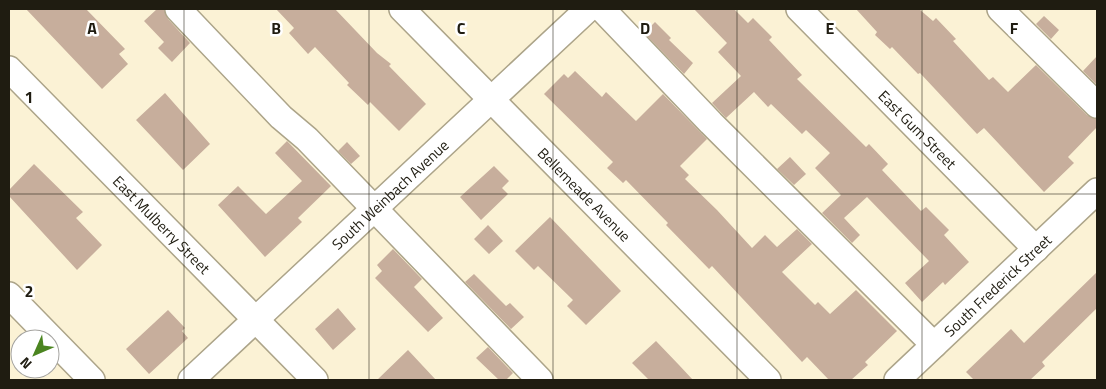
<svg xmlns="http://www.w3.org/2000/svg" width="1106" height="389" font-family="'Titillium Web',sans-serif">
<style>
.building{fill:#c7ae9c}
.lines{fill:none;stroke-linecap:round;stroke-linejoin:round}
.minor-casing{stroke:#aca489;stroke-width:28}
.minor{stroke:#fff;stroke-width:25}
.grid{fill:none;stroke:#1f1c11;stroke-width:1;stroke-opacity:0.55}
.labels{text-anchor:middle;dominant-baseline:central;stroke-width:5;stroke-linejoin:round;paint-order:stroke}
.street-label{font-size:15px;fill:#1f1c11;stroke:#fff}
.grid-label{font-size:16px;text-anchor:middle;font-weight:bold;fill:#1f1c11;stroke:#fff;stroke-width:5;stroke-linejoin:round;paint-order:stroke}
</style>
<rect width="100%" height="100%" fill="#fbf2d5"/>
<path class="building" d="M26,9H86L125,49L119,54L128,64L102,89Z
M157,9H164L168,19L190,43L172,62L158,48L164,42L144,21Z
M276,9H335L377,53L391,64L389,66L426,104L399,131L370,102L368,105L347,85L349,83L315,47L308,54L289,33L294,28Z
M694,9H734L748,23L753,18L772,37L769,40L802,75L797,79L866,147L869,144L888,164L882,170L921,211L926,207L949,230L944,235L969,262L945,285L943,282L922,302L905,283L929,261L867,197L844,218L860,235L852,243L822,213L841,195L815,168L830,153L806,130L802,134L771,104L768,107L754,92L726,118L712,103L741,76L718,52L727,43Z
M856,9H919L933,21L936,18L956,39L953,41L989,80L993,77L1008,92L1036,65L1087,115L1097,119V127L1068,157L1074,163L1044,192L984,128L977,134L920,73L918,74L892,47L890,49L875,35L877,32Z
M1044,16L1059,30L1051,39L1036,24Z
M655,22L671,38L669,40L693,63L684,74L644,33Z
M1097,56V85L1083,71Z
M575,71L602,97L606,92L636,121L663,94L707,139L680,166L689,175L685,179L717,210L752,248L765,235L777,247L797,229L812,244L782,272L815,305L818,302L830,314L856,290L897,331L865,362L868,365L851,380H829L807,357L802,362L712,266L709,269L666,225L668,223L626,180L623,183L607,168L613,162L544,94L564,74L568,78Z
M165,93L210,144L183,170L136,120Z
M287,141L331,186L298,218L302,222L265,257L218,205L238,186L266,214L302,181L275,153Z
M347,142L360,156L351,164L338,151Z
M790,157L806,174L794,185L777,169Z
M34,164L83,212L76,218L102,245L77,270L9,196V190Z
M494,166L509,181L502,188L508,194L481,220L460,197Z
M550,217L621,291L586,325L567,306L573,300L538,266L534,270L515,251Z
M488,225L503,241L489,254L474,239Z
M393,249L422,279L414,287L443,318L428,332L375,278L382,271L377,265Z
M1097,272V308L1042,362L1045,366L1030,380H974L966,372L1011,329L1024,343Z
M474,274L506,306L510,303L524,317L511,329L465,282Z
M338,308L356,329L333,350L315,329Z
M168,310L185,328L182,331L188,338L149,374L126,349Z
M656,341L679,365L693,380H649L632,363Z
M488,347L513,373L506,380H499L476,358Z
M408,350L436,380H377Z"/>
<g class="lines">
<defs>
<g id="minor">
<path d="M178,9L281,117L307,139L540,380"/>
<path id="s1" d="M402,9L768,380"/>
<path d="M602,9L711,123L934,345"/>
<path id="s2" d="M799,9L1036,249"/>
<path d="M1000,9L1097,105"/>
<path id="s3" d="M9,69L315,380"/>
<path d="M9,295L92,380"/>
<path id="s4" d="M191,380L588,9"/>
<path id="s5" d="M897,380L1097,191"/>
</g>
</defs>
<use href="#minor" class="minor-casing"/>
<use href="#minor" class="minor"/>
</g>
<path class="grid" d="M184,9V380M369,9V380M553,9V380M737,9V380M922,9V380M9,194H1097"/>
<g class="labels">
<g class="street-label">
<text stroke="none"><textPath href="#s2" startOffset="169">East Gum Street</textPath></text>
<text stroke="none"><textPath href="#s4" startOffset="272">South Weinbach Avenue</textPath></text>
<text stroke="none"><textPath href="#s1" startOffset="260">Bellemeade Avenue</textPath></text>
<text stroke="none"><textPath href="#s3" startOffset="218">East Mulberry Street</textPath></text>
<text stroke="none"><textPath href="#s5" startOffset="138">South Frederick Street</textPath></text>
</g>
</g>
<g class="grid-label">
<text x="92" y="34">A</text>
<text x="276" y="34">B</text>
<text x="461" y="34">C</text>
<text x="645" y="34">D</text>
<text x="830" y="34">E</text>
<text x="1014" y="34">F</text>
<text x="29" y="103">1</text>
<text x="29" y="297">2</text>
</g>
<rect width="1106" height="389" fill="none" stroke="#1f1c11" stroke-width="20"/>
<g transform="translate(35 354) rotate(225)"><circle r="24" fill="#ffffff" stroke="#a5a4a0"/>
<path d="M0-4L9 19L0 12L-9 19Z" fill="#4b8520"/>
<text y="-8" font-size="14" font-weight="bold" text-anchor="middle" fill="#1f1c11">N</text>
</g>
</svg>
